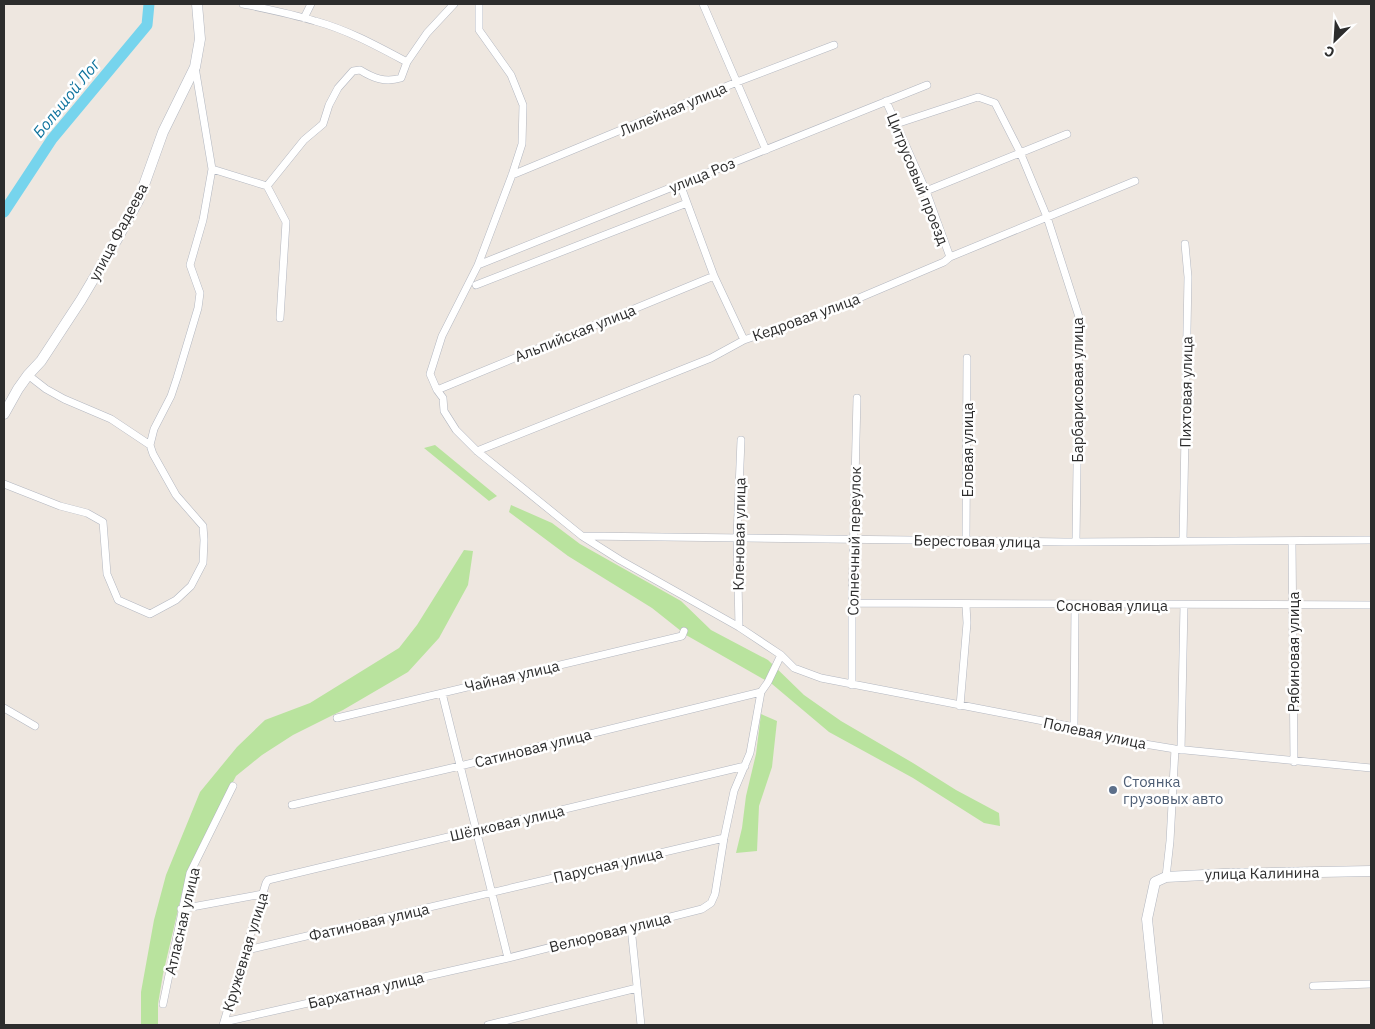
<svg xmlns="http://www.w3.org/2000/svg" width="1375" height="1029" font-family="'IBM Plex Sans',sans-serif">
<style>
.green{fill:#b9e39e}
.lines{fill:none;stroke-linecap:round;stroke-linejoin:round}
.river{stroke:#76d4ed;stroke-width:11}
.street-casing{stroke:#b3b7c0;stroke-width:8}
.secondary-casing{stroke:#b3b7c0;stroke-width:11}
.street{stroke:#fff;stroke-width:7}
.secondary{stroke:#fff;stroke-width:10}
.service-dot{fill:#5c6f8a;stroke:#fff;stroke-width:2}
.labels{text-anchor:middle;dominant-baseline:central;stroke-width:5;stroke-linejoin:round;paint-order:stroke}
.street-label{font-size:15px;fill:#2d2d2d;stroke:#fff}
.service-label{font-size:15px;fill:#4e5e75;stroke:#fff;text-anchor:start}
.water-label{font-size:16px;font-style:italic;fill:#10749e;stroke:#fff}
</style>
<rect width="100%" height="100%" fill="#eee7e0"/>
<path class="green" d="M435,445L497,496L489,501L424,448Z
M511,505L552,523L580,544L681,601L711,630L768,660L804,695L841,721L913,763L956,790L999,813L1000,826L984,823L913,778L829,732L772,684L686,635L652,608L568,556L509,512Z
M464,550L473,551L468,585L439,638L408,672L343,710L293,735L262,755L236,776L192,862L182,893L163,974L158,1004V1025H141V992L154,920L166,875L200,792L237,747L265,720L310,703L399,648L417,625Z
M761,714L777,721L772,767L759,806L757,851L736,853L742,828L746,796L756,754Z"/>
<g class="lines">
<path class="river" d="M4,212L52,139L147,25L149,4"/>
<defs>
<path id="street" d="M243,4C267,9 292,14 315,21C348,30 377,46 407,62
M479,4V30L511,75L523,105L522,144L512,175L478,265L442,336L430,374L437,390L443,398L444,411L456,430L477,451L582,536L620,560L739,627L781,655L794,668L821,678L1074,727L1090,735L1175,749L1371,768
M703,4L766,150
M304,18L311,4
M886,101L926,191L950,257
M896,124L978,97L995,103L1020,152L1047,217L1079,317L1076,542
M212,169L267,186
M512,175L737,82L834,45
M680,184L714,276L744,340
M926,191L1067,134
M478,265L927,85
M476,285L687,203
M280,318L286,222L267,186L304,140L323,124L329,105L338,88L353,71L360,70C373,78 385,83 401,78L407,62L427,33L454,4
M437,390L714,276
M150,445L154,429L171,396L177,378L198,308L200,293L190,265L203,220L212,169L195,67
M477,451L711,358L744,340L826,312L944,262L950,257L1135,181
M4,484L60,506L87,513L103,522L107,574L118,600L150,614L176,600L191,586L203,563L204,540L203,526L176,495L153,454L150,445L111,419L64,399L46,389L28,375
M583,536C746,537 910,541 1074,542C1173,542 1272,541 1371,540
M966,541L967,358
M1183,541L1188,277L1185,244
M1292,542L1294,762
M852,603L1371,605
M739,627L737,537L741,440
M852,685V603L857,398
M442,693L508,958
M960,706L967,623L966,605
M4,708L35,726
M337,718L682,636L684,631
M1074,727L1075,605
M1181,750L1184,605
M292,805L460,766L761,692L768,682L781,655
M1166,877L1170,841L1175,749
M181,909L263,894
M631,927L641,1025
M247,950L724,838
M1313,986L1371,984
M163,1004L190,873L233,786
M224,1022L508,958L702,909L711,903L715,894L724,838L734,791L750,753L761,692
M223,1025L266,883L268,880L745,766
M488,1025L637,988"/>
<path id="secondary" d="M4,414L18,389L28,375L41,361L81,300L116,241L139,199L163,132L195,67L200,39L197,4
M1158,1025L1147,919L1155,882L1166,877L1223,874L1371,871"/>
</defs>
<use href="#street" class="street-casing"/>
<use href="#secondary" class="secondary-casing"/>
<use href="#street" class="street"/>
<use href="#secondary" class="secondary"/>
</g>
<circle class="service-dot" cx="1113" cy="790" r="5"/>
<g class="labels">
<g class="street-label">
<text transform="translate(673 109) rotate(-23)">Лилейная улица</text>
<text transform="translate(702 175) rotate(-22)">улица Роз</text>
<text transform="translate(918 179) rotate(68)">Цитрусовый проезд</text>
<text transform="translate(118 232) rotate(-62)">улица Фадеева</text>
<text transform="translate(806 317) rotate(-20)">Кедровая улица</text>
<text transform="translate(575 333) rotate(-22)">Альпийская улица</text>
<text transform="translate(1077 390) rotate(-90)">Барбарисовая улица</text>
<text transform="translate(1186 392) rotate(-89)">Пихтовая улица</text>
<text transform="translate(967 450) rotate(-90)">Еловая улица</text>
<text transform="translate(739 534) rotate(-89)">Кленовая улица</text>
<text transform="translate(854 541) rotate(-89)">Солнечный переулок</text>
<text transform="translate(977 541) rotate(1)">Берестовая улица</text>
<text x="1112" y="605">Сосновая улица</text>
<text transform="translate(1293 652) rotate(-90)">Рябиновая улица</text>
<text transform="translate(512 676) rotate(-13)">Чайная улица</text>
<text transform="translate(1095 733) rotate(12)">Полевая улица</text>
<text transform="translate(533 748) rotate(-14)">Сатиновая улица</text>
<text transform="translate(507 823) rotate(-13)">Шёлковая улица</text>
<text transform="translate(608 865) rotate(-13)">Парусная улица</text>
<text transform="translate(1262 873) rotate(-1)">улица Калинина</text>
<text transform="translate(182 921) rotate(-77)">Атласная улица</text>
<text transform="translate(369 922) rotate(-13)">Фатиновая улица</text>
<text transform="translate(610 932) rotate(-14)">Велюровая улица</text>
<text transform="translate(245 952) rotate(-73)">Кружевная улица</text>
<text transform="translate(366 990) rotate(-13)">Бархатная улица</text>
</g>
<g class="service-label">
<text x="1123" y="781">Стоянка<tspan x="1123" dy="17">грузовых авто</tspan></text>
</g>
<g class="water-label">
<text transform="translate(66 98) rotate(-51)">Большой Лог</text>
</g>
</g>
<rect width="1375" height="1029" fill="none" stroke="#2d2d2d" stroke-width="10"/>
<g transform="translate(1335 40) rotate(205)" stroke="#ffffff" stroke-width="4" paint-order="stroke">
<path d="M0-4L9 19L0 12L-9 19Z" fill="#2d2d2d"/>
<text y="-8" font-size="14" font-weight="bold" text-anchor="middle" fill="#2d2d2d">С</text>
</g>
</svg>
